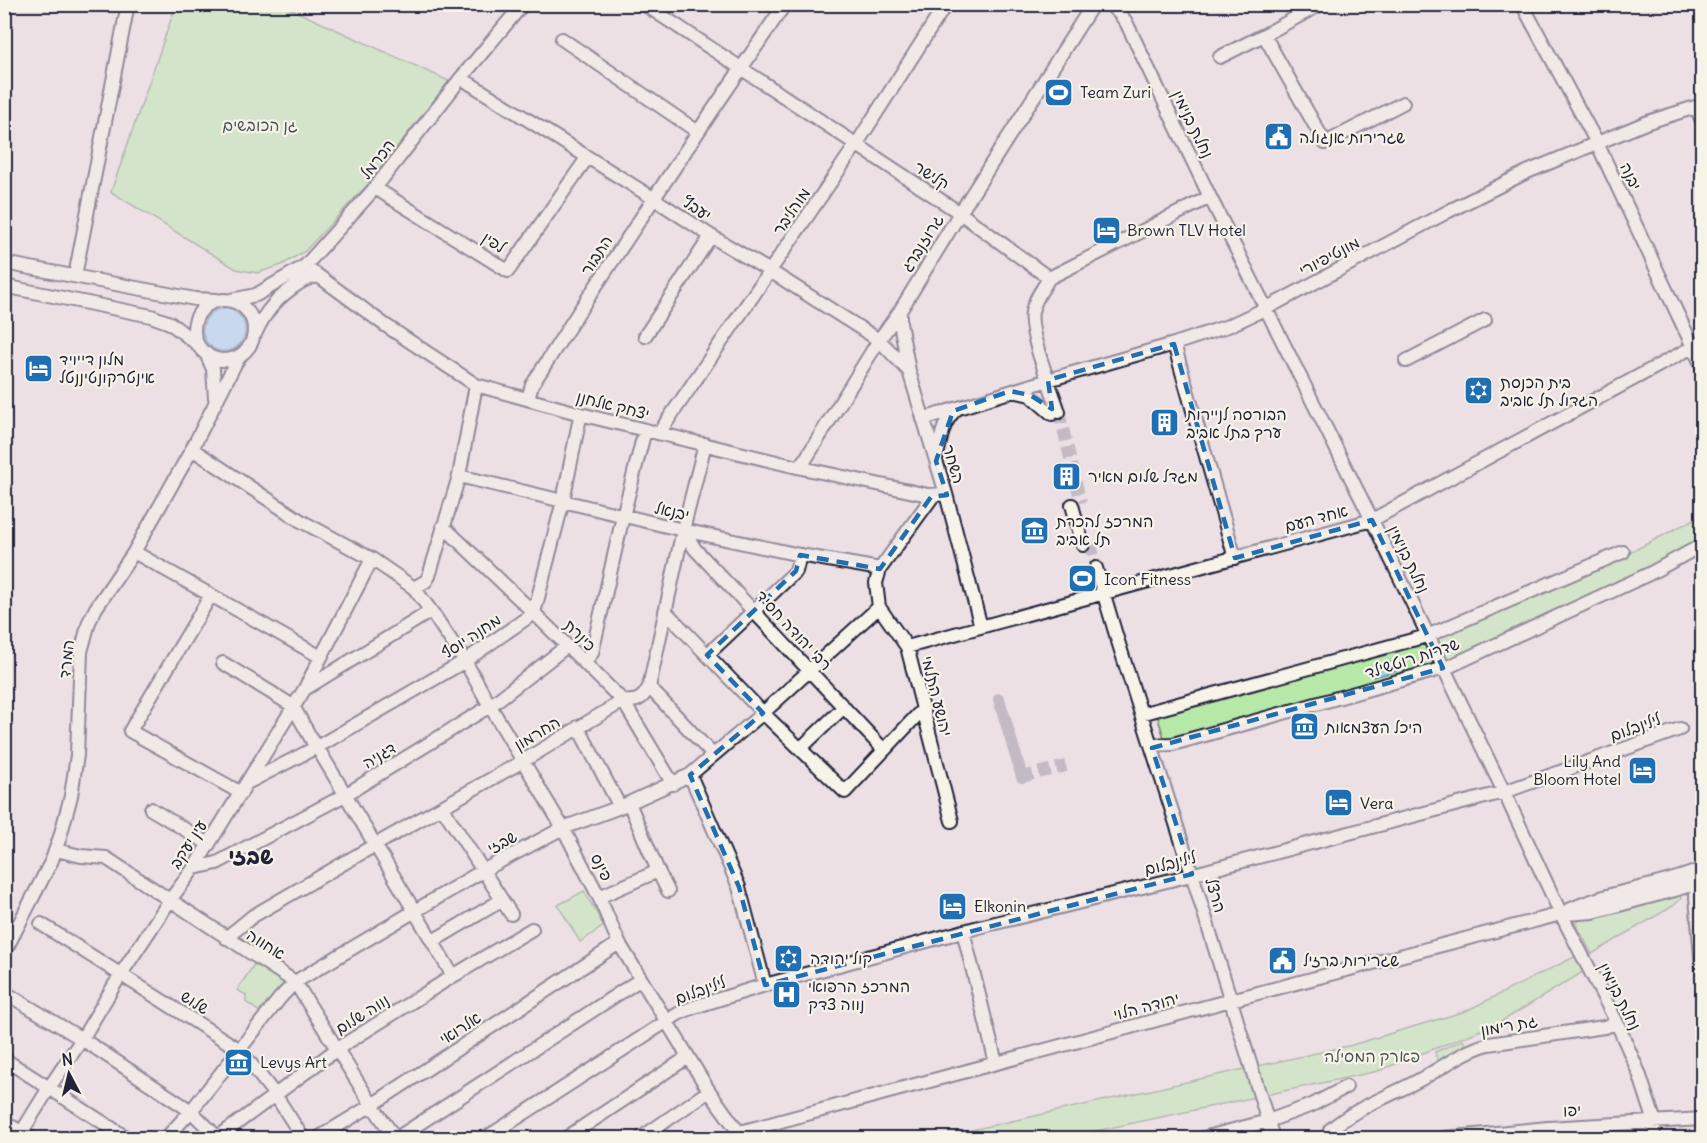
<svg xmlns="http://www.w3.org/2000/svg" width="1707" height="1143" font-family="Delius,'Playpen Sans Hebrew',sans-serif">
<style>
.green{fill:#b6e8a8;stroke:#6c8572;stroke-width:1.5}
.water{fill:#9bd1fa;stroke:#6b8bae;stroke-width:1.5}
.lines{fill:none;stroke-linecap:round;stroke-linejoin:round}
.minor-tunnel{stroke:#c4bac3;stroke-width:12;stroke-dasharray:12 6;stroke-linecap:butt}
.minor-casing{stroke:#22223b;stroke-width:16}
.minor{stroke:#f7f3e8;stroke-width:12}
.marked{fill:none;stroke:#1f6fb2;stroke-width:4.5;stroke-dasharray:12 8;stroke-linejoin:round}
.labels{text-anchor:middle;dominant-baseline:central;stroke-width:4.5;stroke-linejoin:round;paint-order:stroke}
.poi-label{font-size:16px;fill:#22223b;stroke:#f7f3e8;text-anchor:start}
.street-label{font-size:16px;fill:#22223b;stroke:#f7f3e8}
.park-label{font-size:16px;fill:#475456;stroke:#f7f3e8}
.district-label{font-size:22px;font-weight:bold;fill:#22223b;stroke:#f7f3e8}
</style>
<rect width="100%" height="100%" fill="#ece0e5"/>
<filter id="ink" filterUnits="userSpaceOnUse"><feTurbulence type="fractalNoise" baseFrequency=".0167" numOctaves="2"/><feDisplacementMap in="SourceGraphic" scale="12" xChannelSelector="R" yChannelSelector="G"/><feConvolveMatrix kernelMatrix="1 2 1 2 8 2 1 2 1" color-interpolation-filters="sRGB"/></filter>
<g filter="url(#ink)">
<path class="green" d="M176,5H282L449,81L368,184L305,251L282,265L257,273L236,269L111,192Z
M1702,515V542L1642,575L1448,661L1165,741L1157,715L1332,666L1614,558L1637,549Z
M584,891L604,926L580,942L558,905Z
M1679,892L1681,899L1673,906L1592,954L1574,920Z
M1580,954L1588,969L1499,1023L1378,1071L1063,1138H936L1352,1045L1466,1011Z
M255,963L287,983L261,1013L246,1002V995L237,990Z
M1463,1040L1465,1044L1438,1062L1435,1052Z"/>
<path class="water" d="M203 330a21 21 0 1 1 42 0a21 21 0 1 1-42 0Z
M1394,661L1396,671L1373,677L1370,667Z"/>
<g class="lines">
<path class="minor-tunnel" d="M1059,412L1081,503
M1091,543L1096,568
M1022,777L999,699L1022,777L1066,766"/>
<defs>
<path id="minor" d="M644,4L960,213L1049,278
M1109,4L1119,13L1126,22L1210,197L1369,514L1504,792L1561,914L1617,1023L1639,1073L1655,1122L1653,1138
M1321,4L1264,35L1325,143L1403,103
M1522,4L1597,143L1702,366
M562,39L698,132
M1220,57L1264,35
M461,78L653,198L711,236L770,271L879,340L909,371
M1696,107L1702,121
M375,188L508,271L587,158
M4,263L195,299L216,300
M305,266L385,325L476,385L592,417L797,467L928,495L946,494
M75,276L128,4
M1049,278L1210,197
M1049,278C1043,289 1034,299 1032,312C1028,333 1052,389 1059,412
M4,286L151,316L170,323L197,344
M194 330a30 30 0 1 1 60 0a30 30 0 1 1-60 0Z
M231,300L256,295L305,266L375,188L461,78L523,4
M900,311V323L909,371L946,494L981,627
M255,334C259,326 263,317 269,310C278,298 304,275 319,277
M645,336L711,236
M1174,344L1235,558
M206,353L213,369L215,398
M1406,361L1485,320
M1013,391L1030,395L1052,414
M528,399L532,385L578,313L698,132L785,4
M923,419L1048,380L1174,344L1228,326L1267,308L1449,211L1527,172L1648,122L1702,105
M659,433L856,145L946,4
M192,449L301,521L372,559L414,588L431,611L465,661L490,706L563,828L599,897L619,943L709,1091L743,1138
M936,459C941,441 942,420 958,408
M797,467L802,465L879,340L900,311L960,213L1093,4
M459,476L683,530L800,555L880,569
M933,496L880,569L876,583L879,607L907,647L952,821
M1072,505L1083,545
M443,526L534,613L623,701L673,784
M683,530L695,549L884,750
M134,552L321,657
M1096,568L1116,635L1192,874L1273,1138
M414,588L426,581L429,576L459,476L476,385
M211,595L130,731L241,793
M665,611L763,713L845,792L923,709
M907,647L1372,520L1702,342
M707,655L796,571L800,555
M584,662L592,653L623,516L645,430
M223,663L293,706L313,742
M649,687L713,755
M305,689L431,611
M1141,714L1427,636L1623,552
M578,727L620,807
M1151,745L1173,744L1448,667L1649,574L1702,545
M317,747L453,976
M801,748L844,707
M690,775L739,887L765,985
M247,783L317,747L465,661L534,613L563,501L580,417L579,414
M151,809L209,844
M56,850L81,856L106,858L295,982L372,1105L395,1138
M194,868L217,863L345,795L490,706L567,646
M658,871L668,891
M1701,881L1697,887L1696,897L1702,969
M599,897L658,871L629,803
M502,900L511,914
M1565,914L1593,912L1675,890L1702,881
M41,924L240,1050L276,1096L303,1138
M963,931L996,1063
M226,938L253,916L375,845L523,761L623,701C637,702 642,700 649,687L683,530L705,444
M433,941L502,900L442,807
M4,953L52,860L60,837L71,796L77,755L81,652L89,622L96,608L134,552L192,449L236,362L241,355
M4,992L82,1039L191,1111L218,1138
M4,1059L127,1138
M4,1122L31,1138
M18,1138L49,1088L82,1039L121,974L170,900L194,868L304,690L372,559
M166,1138L191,1111L280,998L295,982L484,870L563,828L620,807L690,775L763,713L879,607
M217,1138L337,1049L453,976L532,929
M318,1138L372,1105L619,943
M397,1138L641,979
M486,1138L678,1014L694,1007L765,985L979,927L1183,877L1504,792L1680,729
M566,1138L688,1057
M641,1138L709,1091
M730,1138L740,1132L1231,1000L1561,914C1605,890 1657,889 1702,869
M1203,1138L1268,1121L1312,1105L1346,1087
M1328,1138L1330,1130C1356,1107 1393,1095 1423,1078C1445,1066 1465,1050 1489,1044L1604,1027L1617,1023
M1444,1138L1548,1128L1702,1119"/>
</defs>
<use href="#minor" class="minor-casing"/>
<use href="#minor" class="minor"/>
</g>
</g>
<path d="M0 0H1707V1143H0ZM1174,344L1235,558L1372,520L1443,668L1152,748L1192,874L765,985L739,887L690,775L763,713L707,655L796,571L800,555L880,569L931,497L947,495L936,461L953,411L1010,391L1030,395L1052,409L1048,380Z" fill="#ece0e5" fill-opacity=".55" fill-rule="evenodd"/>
<path class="marked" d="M1174,344L1235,558L1372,520L1443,668L1152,748L1192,874L765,985L739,887L690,775L763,713L707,655L796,571L800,555L880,569L931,497L947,495L936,461L953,411L1010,391L1030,395L1052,409L1048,380Z"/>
<defs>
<symbol id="stadium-square" viewBox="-11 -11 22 22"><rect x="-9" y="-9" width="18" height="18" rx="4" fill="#1f6fb2" stroke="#f7f3e8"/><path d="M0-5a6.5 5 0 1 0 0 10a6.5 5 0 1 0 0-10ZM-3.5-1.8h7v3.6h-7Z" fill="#fff"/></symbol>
<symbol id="civic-square" viewBox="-11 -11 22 22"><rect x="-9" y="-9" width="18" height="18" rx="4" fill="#1f6fb2" stroke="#f7f3e8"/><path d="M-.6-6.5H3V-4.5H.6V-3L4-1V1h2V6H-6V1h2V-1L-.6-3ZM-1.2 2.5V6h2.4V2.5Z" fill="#fff"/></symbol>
<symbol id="hotel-square" viewBox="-11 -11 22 22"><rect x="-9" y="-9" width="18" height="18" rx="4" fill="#1f6fb2" stroke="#f7f3e8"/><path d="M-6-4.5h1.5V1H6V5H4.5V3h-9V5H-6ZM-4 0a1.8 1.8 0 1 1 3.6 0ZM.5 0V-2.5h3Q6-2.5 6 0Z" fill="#fff"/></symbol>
<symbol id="synagogue-square" viewBox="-11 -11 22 22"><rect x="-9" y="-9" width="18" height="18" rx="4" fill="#1f6fb2" stroke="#f7f3e8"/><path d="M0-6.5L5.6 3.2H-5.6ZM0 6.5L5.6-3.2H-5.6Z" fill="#fff"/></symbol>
<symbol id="building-square" viewBox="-11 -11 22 22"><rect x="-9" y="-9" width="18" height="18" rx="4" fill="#1f6fb2" stroke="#f7f3e8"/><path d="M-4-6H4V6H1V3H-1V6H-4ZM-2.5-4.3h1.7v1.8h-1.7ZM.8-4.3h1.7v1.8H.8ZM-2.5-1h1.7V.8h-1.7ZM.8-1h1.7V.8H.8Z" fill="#fff"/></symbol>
<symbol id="museum-square" viewBox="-11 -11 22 22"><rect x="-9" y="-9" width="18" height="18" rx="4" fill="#1f6fb2" stroke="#f7f3e8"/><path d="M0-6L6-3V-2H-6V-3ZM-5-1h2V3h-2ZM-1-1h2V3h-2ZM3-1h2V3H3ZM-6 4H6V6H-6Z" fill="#fff"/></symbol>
<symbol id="hospital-square" viewBox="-11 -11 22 22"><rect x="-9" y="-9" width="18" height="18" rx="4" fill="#1f6fb2" stroke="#f7f3e8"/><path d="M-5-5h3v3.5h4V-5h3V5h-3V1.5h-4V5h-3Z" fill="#fff"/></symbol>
</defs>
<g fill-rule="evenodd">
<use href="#stadium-square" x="1042" y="76" width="33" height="33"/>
<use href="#civic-square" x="1262" y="120" width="33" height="33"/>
<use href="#hotel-square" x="1090" y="214" width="33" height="33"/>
<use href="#hotel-square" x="22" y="352" width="33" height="33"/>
<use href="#synagogue-square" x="1462" y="374" width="33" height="33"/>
<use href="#building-square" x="1148" y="406" width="33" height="33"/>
<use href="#building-square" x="1050" y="460" width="33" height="33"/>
<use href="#museum-square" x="1018" y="514" width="33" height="33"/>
<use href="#stadium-square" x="1066" y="562" width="33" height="33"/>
<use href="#museum-square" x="1288" y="710" width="33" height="33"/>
<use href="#hotel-square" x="1626" y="754" width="33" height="33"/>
<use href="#hotel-square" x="1322" y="786" width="33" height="33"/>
<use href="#hotel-square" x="936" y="890" width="33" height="33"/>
<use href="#synagogue-square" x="772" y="942" width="33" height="33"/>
<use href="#civic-square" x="1266" y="944" width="33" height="33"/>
<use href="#hospital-square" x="770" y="978" width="33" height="33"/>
<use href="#museum-square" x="222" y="1046" width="33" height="33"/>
</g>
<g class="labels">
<g class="poi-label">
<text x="1080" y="92">Team Zuri</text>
<text x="1299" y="137">שגרירות אנגולה</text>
<text x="1127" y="230">Brown TLV Hotel</text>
<text x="59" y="359">מלון דייויד<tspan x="59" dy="18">אינטרקונטיננטל</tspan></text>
<text x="1500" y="382">בית הכנסת<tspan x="1500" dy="18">הגדול תל אביב</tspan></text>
<text x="1186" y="414">הבורסה לניירות<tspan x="1186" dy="18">ערך בתל אביב</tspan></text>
<text x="1088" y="476">מגדל שלום מאיר</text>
<text x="1056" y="521">המרכז להכרת<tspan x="1056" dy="18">תל אביב</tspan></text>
<text x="1104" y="579">Icon Fitness</text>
<text x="1325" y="727">היכל העצמאות</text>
<text x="1621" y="761" text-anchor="end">Lily And<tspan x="1621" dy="18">Bloom Hotel</tspan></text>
<text x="1360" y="803">Vera</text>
<text x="974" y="906">Elkonin</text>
<text x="810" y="958">קול יהודה</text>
<text x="1303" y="960">שגרירות ברזיל</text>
<text x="808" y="986">המרכז הרפואי<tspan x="808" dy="18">נווה צדק</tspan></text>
<text x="260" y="1062">Levys Art</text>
</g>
<g class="street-label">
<text transform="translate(1193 124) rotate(64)">נחלת בנימין</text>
<text transform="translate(377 159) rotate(-52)">הכרמל</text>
<text transform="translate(932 175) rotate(33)">קלישר</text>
<text transform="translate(1631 176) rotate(65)">יבנה</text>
<text transform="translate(697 208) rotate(34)">יעבץ</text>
<text transform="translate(791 211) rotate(-56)">מוהליבר</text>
<text transform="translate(494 242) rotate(32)">לפין</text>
<text transform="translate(922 243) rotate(-58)">גרוזנברג</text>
<text transform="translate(596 255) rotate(-57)">התבור</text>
<text transform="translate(1329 256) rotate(-28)">מונטיפיורי</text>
<text transform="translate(613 405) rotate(14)">יצחק אלחנן</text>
<text transform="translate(954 464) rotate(73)">השחר</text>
<text transform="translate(672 511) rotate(13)">יבנאל</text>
<text transform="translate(1316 518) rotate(-15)">אחד העם</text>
<text transform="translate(1409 559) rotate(64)">נחלת בנימין</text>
<text transform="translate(794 630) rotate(47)">רבי יהודה חסיד</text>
<text transform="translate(580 635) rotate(45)">כינרת</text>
<text transform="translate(471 636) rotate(-33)">מחנה יוסף</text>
<text transform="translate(1412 658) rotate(-18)">שדרות רוטשילד</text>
<text transform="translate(66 659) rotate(-84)">המרד</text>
<text transform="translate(937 696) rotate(76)">יהושע התלמי</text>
<text transform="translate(1635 727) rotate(-20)">לילינבלום</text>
<text transform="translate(537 733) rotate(-31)">החרמון</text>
<text transform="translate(379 755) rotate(-31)">דגניה</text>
<text transform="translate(502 842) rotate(-28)">שבזי</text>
<text transform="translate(188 844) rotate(-57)">עין יעקב</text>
<text transform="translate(1170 863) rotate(-14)">לילינבלום</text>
<text transform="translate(602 867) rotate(63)">פינס</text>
<text transform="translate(1216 895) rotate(73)">הרצל</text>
<text transform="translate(266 944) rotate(32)">אחווה</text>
<text transform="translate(700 990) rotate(-20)">לילינבלום</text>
<text transform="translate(1620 996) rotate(63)">נחלת בנימין</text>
<text transform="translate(195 1002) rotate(33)">שלוש</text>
<text transform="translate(1146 1006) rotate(-15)">יהודה הלוי</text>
<text transform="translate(362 1014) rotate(-32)">נווה שלום</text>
<text transform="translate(1509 1025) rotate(-10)">גת רימון</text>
<text transform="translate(460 1028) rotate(-33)">אלרואי</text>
<text transform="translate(1572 1110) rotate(-3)">יפו</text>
</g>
<g class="park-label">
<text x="260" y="125">גן הכובשים</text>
<text x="1372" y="1056">פארק המסילה</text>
</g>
<g class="district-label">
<text x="251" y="856">שבזי</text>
</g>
</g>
<rect width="1707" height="1143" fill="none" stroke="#f7f3e8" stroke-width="24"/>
<rect x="12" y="12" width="1683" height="1119" fill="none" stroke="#22223b" stroke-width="2" filter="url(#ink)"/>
<g transform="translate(69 1074) rotate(353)" stroke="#f7f3e8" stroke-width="4.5" paint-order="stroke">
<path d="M0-4.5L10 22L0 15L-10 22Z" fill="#22223b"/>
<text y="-9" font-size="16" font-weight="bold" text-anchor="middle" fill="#22223b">N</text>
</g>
</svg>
